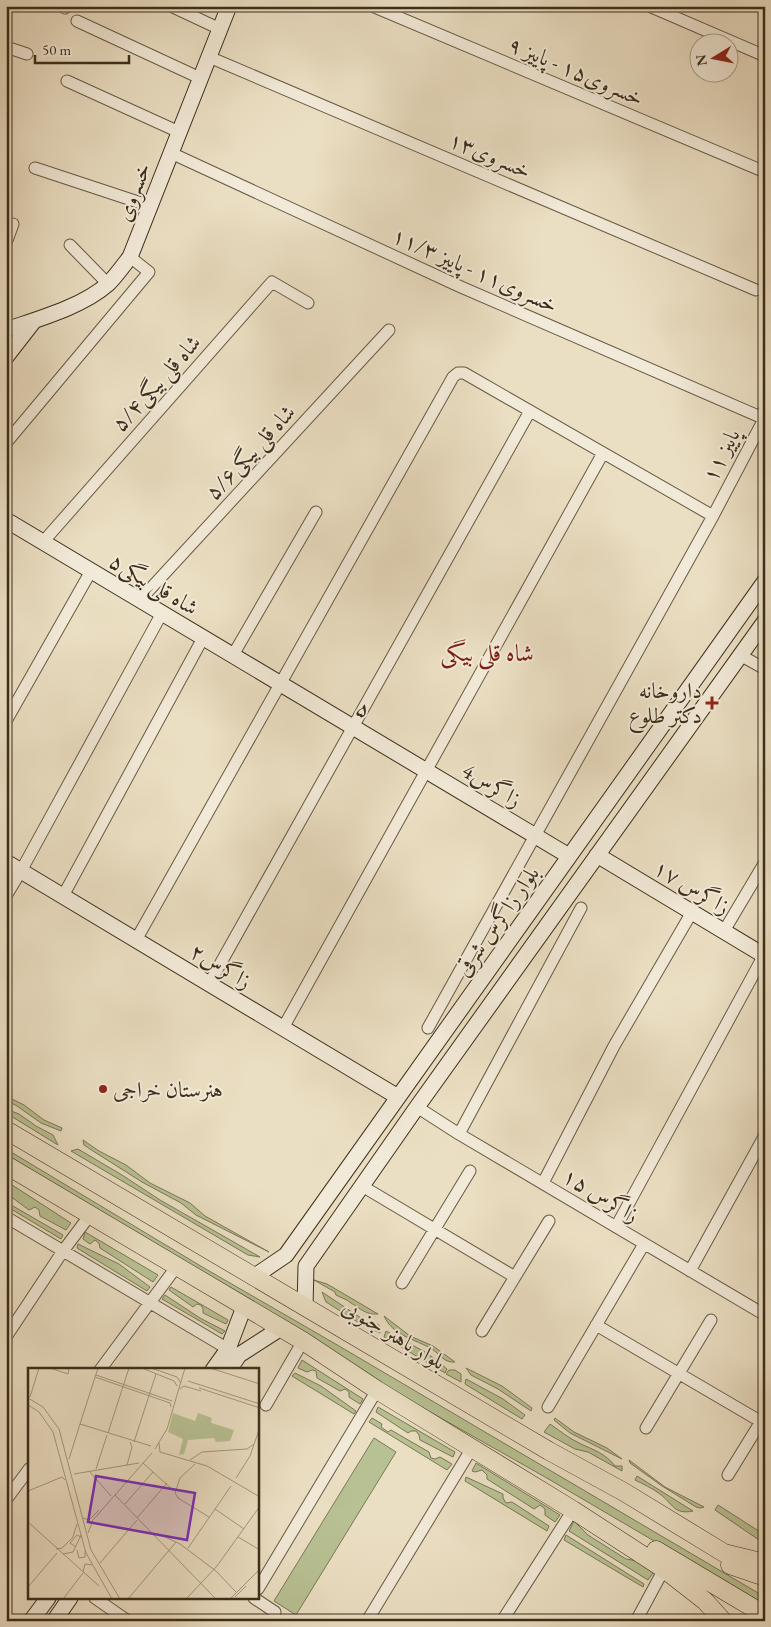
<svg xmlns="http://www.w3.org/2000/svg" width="771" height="1627" font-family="'EB Garamond',Amiri,serif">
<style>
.green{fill:#b8c193;stroke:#7a7857}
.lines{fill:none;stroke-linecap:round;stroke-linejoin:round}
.street-casing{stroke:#685a45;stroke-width:13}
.secondary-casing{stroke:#3c2e1b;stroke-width:17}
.primary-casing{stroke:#3c2e1b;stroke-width:19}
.street{stroke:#f2ead8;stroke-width:11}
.secondary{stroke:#f2ead8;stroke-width:15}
.primary{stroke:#ebdfc3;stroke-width:18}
.poi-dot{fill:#8f2418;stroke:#f2ead8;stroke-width:2}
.labels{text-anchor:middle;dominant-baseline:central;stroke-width:4;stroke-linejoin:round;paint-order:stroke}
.street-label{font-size:22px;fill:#3c2e1b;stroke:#f2ead8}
.poi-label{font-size:22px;fill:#3c2e1b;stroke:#f2ead8;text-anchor:end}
.neighbourhood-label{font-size:24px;fill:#7a1f14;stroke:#f2ead8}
.inset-road{fill:none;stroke:#a59880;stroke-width:1}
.view{fill:#7b2cbf;fill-opacity:0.15;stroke:#7b2cbf;stroke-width:2.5}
.inset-edge{fill:none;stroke:#3c2e1b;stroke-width:2.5}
</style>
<rect width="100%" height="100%" fill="#ebdfc3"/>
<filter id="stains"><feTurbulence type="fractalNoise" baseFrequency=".004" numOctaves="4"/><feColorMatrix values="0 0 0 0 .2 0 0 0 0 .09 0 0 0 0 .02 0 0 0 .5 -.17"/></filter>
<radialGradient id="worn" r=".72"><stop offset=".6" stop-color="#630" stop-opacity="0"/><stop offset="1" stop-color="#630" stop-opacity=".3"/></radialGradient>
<path class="green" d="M6,1096L24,1105L44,1120L62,1128L61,1131L41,1123L17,1106L6,1100Z
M6,1109L19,1114L36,1126L53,1135L58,1145L6,1113Z
M83,1140L99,1151L126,1165L150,1183L190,1203L205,1216L269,1252L196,1215L181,1203L142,1182L93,1151L84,1145Z
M6,1149L204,1268L339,1346L765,1597V1606L545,1477L379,1383L6,1162Z
M78,1149L122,1175L160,1200L260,1257L248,1255L71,1151Z
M9,1183L71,1223L66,1230L40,1216L39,1210L35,1207L29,1210L6,1193V1187Z
M6,1202L63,1235L61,1239L6,1206Z
M85,1232L158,1275L153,1282L100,1248L99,1243L95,1240L90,1244L83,1239Z
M78,1244L119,1264L150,1287L147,1291L77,1248Z
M314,1280L327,1284L378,1314C366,1315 361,1309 351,1303C347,1299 341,1298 336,1295L335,1292Z
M171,1287L228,1320L226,1324L203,1313V1309L201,1305L197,1304L193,1307L169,1290Z
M322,1292L364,1320L361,1324L326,1302Z
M165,1295L200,1318L225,1331L222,1334L162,1299Z
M384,1316L410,1336L433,1346L455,1362C444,1363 441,1355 432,1349C415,1339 393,1336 384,1316Z
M369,1322L375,1323L379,1325L380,1333L365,1326Z
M386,1331L427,1353L447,1369L445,1373L384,1337Z
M302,1360L363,1399L360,1404L349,1397V1392L345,1389L340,1391L317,1378L316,1371L312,1370L307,1372L298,1368Z
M466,1368L502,1386L532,1408L531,1411L498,1389L471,1375Z
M449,1370H455L461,1374V1382L446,1374Z
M295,1373L321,1386L356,1411L354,1414L292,1376Z
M466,1379L503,1399L525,1415L522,1419L465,1384Z
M378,1407L455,1452L453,1457L420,1440L419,1435L416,1431H411L408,1433L376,1412Z
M372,1418L382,1424L381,1427L388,1432L391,1430L429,1452L431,1458L435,1459L440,1457L452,1464L447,1470L369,1422Z
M555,1418L574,1432L607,1448L622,1459L570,1433L554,1420Z
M550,1424C560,1431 570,1439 581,1444C594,1450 606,1454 615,1466H622V1471L588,1452L575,1449L544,1432Z
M374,1438L396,1452L296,1615L274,1601Z
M629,1460L665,1487L704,1507L700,1508L696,1507L662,1486L630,1463Z
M476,1463L560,1515L555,1522L545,1515V1509L540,1505L534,1509L487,1479V1475L482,1470L475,1472L472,1471Z
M637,1476L693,1511C674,1515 673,1504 660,1494C652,1488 643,1484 635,1480Z
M466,1477L503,1494V1498L506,1503L512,1502L549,1526L547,1531L465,1481Z
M718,1505L765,1535V1544L715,1510Z
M574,1521L588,1535L626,1559L638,1561L656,1569L648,1580L569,1531Z
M566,1535L644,1584L643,1587L564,1540Z"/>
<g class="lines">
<defs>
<path id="street" d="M61,6L65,8
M171,6L220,29
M372,6L765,172
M649,6L765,56
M77,21L200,78
M6,47L27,54
M209,57L756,290
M67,81L179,132
M171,153L461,287L765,419
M35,168L150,206
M6,243L13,224
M70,245L108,284
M6,443L149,272L130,257
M43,542L272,282L308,303
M140,600L389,330
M233,655L316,512
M740,655L765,669
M6,721L91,571
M6,896L21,871L162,613
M63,896L203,638
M724,931L765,862
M136,940L453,377L458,373H464L713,516
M209,984L530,411
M283,1028L603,453
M428,1028L713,516L764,419
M417,1107L459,1134L765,1315
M459,1134L581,908
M543,1183L614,1046L692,912
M362,1186L515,1277
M6,1217L233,1352
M616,1227L764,955
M690,1271L765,1135
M402,1283L470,1171
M596,1325L765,1424
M482,1331L549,1221
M6,1337L63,1251L90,1215
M100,1370L177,1266
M266,1405L303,1341
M548,1407L644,1244
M646,1428L711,1320
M728,1475L765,1415
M6,1500L29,1469
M258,1589L377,1390
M95,1598L128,1621
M254,1598L275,1612
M367,1621L472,1448
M502,1621L573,1510
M636,1621L664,1569"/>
<path id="secondary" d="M6,330C38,319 82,307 108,284C116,276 123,266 130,257L229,6
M6,357L34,321
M764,419L765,413
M6,520L569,856
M597,855L765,956
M6,862L398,1097
M255,1276L286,1255L765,581
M305,1307L306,1266L417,1107L765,621
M213,1370L228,1349L244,1307
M229,1370L239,1355L281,1328
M31,1621L48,1598
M54,1621L70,1598"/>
<path id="primary" d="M6,1130L549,1451L624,1492L724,1553L765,1563
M6,1165L303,1341L377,1390L573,1510L664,1569L705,1601L723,1621
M656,1550L765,1615
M730,1565L765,1577"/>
</defs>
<use href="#street" class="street-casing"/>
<use href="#secondary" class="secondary-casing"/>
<use href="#primary" class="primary-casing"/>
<use href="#street" class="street"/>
<use href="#secondary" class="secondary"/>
<use href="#primary" class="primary"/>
</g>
<g class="poi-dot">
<path d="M709.5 695.5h5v5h5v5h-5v5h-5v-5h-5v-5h5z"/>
<circle cx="103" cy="1089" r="5"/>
</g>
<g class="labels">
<g class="street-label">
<text transform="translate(576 71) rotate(23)">خسروى۱۵ - پاییز ۹</text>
<text transform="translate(490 155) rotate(23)">خسروى۱۳</text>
<text transform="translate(133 192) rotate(-69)">خسروى</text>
<text transform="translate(475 270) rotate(24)">خسروى۱۱ - پاییز ۱۱/۳</text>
<text transform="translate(156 383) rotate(-48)">شاه قلی بیگی۵/۴</text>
<text transform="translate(250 452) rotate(-47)">شاه قلی بیگی۵/۶</text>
<text transform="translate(721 455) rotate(-63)">پاییز ۱۱</text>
<text transform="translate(154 584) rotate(31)">شاه قلی بیگی۵</text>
<text transform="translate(364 709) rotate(31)">۵</text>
<text transform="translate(492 785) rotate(31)">زاگرس4</text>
<text transform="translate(692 887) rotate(31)">زاگرس ۱۷</text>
<text transform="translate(497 921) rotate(-55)">بلوار زاگرس شرقی</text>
<text transform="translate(221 966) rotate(31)">زاگرس۲</text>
<text transform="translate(601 1195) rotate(31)">زاگرس ۱۵</text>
<text transform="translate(394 1334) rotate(31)">بلوار باهنر جنوبی</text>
</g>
<g class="poi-label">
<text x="702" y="690">داروخانه<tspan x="702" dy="25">دکتر طلوع</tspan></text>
<text x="113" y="1089" text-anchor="start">هنرستان خراجی</text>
</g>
<g class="neighbourhood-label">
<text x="487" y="652">شاه قلی بیگی</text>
</g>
</g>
<g transform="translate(28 1368)">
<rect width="231" height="231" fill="#ebdfc3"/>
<path d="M145,45L167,53L170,45L184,50L183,55L206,62L202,73L188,74L186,70L160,72L156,86L151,87L155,71L140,64Z" fill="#b8c193"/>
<path class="inset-road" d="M22,0L40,6L41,0M70,0L52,56L123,78M114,0L146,13L149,18M123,0L149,9L153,15M182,0L232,16M68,7L144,33M67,9L142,35L143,39M160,13L232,36M171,20L232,40M152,21L156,18L173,23M2,29L11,0M0,30L15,39L31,61L63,182L92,231M0,37L11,44L25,64L58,185L84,231M80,65L101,0M106,74L128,6M131,75L132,84L179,98L232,129M127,81L139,61L157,0M41,91L52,56M162,92L174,84L219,81L226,76M115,95L146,123M167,96L152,110L147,125L150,130L181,149M99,97L104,79L102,74M68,101L79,67M61,103L83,128M46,106L111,95M208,110L222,88L232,59M0,123L34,109L37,112M87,127L188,231M97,136L125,104M187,141L216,161M55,150L61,152L71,142M109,150L139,115M0,154L71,218M60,165L65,152L124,85M133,167L152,176L188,203L208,224M210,169L232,182M48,179L42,175L49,167L53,169M160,180L203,118M28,181L34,180L45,169L49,156M49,182L51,190L57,189V183M35,186L45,184L53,167M72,195L109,152M55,204L57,196L64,197M0,219L29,185M207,229L218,218M35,231L55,205M100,231L148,174M158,231L189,198L232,138M202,231L232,201"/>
<path class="view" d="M68,108L167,125L159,172L60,154Z"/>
<rect width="231" height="231" class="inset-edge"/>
</g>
<rect width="771" height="1627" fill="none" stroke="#ebdfc3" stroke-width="25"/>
<rect x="8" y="8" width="756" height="1612" fill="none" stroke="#3c2e1b" stroke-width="2.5"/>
<rect x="12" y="12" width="746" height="1602" fill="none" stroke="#3c2e1b"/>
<g transform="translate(714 58) rotate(260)"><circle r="24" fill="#f2ead8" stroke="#a99f8c"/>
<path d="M0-4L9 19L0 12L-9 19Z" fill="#8f2418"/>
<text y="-8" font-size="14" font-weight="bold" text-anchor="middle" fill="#3c2e1b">N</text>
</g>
<path d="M35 55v8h94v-8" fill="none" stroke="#3c2e1b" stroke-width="2.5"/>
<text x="42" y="55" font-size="15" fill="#3c2e1b" stroke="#f2ead8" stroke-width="4" paint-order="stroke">50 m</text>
<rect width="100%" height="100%" filter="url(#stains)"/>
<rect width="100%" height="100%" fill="url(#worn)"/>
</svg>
